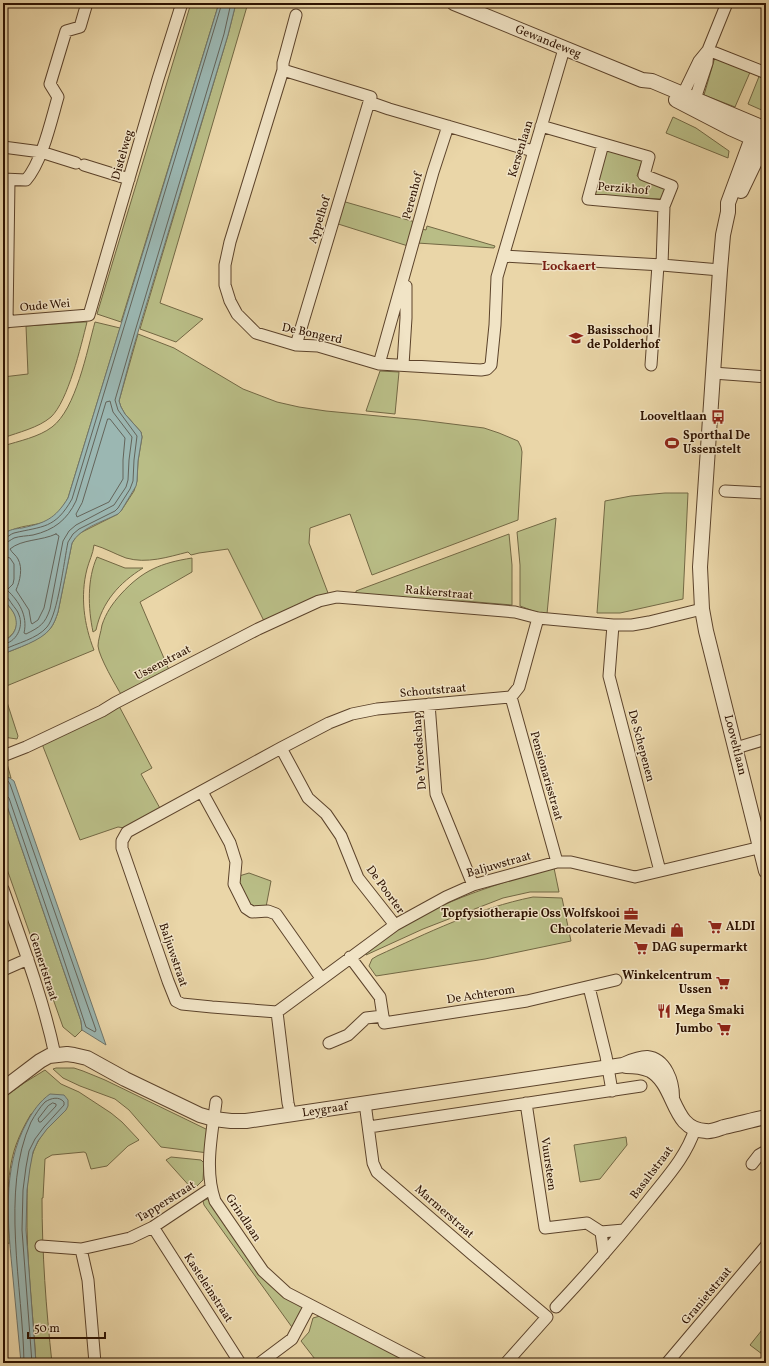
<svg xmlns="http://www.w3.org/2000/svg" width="769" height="1366" font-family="Vollkorn,serif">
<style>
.green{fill:#b9bd86;stroke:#736844}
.water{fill:#9bb7b2;stroke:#6f756b}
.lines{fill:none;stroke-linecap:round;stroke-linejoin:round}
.shore{stroke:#64645a;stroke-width:1}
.minor-casing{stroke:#5c432b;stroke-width:13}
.tertiary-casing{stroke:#5c432b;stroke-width:16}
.minor{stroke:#f1e4c6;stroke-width:11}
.tertiary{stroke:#f1e4c6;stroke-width:14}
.labels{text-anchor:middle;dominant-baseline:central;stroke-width:3;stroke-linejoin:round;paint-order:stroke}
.street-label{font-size:12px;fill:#2d1201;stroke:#f1e4c6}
.poi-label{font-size:12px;font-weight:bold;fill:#2d1201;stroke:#f1e4c6;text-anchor:start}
.neighbourhood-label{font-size:13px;font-weight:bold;fill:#7a1f14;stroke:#f1e4c6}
</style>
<rect width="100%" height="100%" fill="#ead6a8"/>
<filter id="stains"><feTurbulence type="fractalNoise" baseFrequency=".005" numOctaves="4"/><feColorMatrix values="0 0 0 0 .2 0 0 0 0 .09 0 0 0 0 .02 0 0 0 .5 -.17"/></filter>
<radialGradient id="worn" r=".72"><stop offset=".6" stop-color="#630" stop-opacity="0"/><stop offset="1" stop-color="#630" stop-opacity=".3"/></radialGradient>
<path class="green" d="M191,3H219L121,322L97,314Z
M235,3H248L160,303L203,319L176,342L140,329L228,35L235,7Z
M715,57L751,70L735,107L704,95Z
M760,74L766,77V112L748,104Z
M673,117L696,128L729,151L728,158L666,133Z
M604,147L643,158L637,176L666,188L661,199L590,195Z
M342,201L415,222L408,246L335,223Z
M427,226L495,246L494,248L417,243L422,229L426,230Z
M84,322H87C81,346 68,401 51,417C38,428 19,432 3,438V377L28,374L26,326Z
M95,322L120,328L68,498C63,507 56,517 47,521C34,527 7,525 3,539V446C19,441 39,437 52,427C76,409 87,351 95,322Z
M138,334L174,348L243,389L277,402L299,407L326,411L420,420L484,428L499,433L518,441L521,447L522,452L518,520L372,575L350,514L310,528L309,543L328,593L264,621L228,549L199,553L191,555L188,552C168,557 147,564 126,558C115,554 105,548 94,545C93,554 89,561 87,569C80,596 84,625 94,650L4,687L3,691L5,696L18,736L17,739L3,737V654C16,649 42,639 50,629C54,624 56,618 58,612L72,543L76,536L82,532L118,514L121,511L134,491L137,481L138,461L142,437L141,432L125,414L121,407L119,401Z
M380,371L399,372L395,414L366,411Z
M665,493H688L683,599L620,613H597L605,501L631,496Z
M556,518L547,614C538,614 529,609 520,606V565L517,532Z
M509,534L512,565V605L464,601H417L356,594V591Z
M97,557L125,568H143C119,583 102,602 96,630L93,632C88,608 87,579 97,557Z
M192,558V572L140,602L169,670L122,696C116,686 99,657 98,646C98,640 101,632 102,625C106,613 112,604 121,594C143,570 161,563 192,558Z
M3,597C6,603 12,609 15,615C20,627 13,636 3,641Z
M119,706L152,768L141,774L161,810L125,828L118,827L80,840L42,744Z
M6,760L11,778L6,777L3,778V761Z
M3,794L81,1021L82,1030L75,1037L63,1027L3,858Z
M554,868L559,892H530L503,898L423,929L366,955V953C376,946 385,938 395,931C443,900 499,883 554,868Z
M249,873L271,881L266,907L254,908L249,906L238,884L239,876Z
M533,897L562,898L571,941L485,959L376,976L369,966L372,959L377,956C427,933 478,908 533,897Z
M56,1068H74L83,1071L105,1080L210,1131L208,1153L161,1147L129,1110L115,1099L80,1086L63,1078L53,1069Z
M45,1070L61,1084L79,1092L111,1113L122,1122L139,1140L128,1146L107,1166L91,1169L86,1153L84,1152L52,1155L45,1159L43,1198H42C42,1253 46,1308 52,1363H36C33,1311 26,1259 27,1208C27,1189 27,1168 34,1150C40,1134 53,1121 66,1110L31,1114C25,1124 20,1134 16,1145C5,1176 8,1212 10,1243L3,1244V1098L24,1083Z
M626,1137L627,1145L600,1179L580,1182L574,1145Z
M171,1157L201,1160L204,1163L203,1180L193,1190L166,1160Z
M207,1199L211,1200L234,1231L302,1306V1313L294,1330L204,1205L203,1201Z
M320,1316L419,1363H318L301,1341L309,1332L313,1318Z
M766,1325V1357L750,1345Z"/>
<path class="water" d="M219,3H235V7L228,35L132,352L119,401L121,407L125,414L141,432L142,437L138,461L137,481L136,486L121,511L118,514C102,522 80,528 72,543L58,612C56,618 54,624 50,629C41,641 17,648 3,654V641C13,637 19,628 15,616C13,609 4,603 3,595C2,587 6,579 6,571C5,559 1,546 4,534C10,529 15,529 22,528C45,523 55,519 68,498Z
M6,777L10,778L14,781L106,1045L82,1030L81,1021L3,794V778Z
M50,1094L64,1095L68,1100V1106L66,1110L47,1129L38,1141L33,1152L30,1168L27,1190L26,1230L36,1363H21C18,1335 16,1306 13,1278C8,1226 1,1169 27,1122C33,1111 40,1101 50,1094Z"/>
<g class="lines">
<path class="shore" d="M108,419H110L125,438L123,460V479L120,484L109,502L77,517L76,514L82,503Z
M56,534L59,536L44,608L38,620L32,624L31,622L29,610L16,590C20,581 23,568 18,559C16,555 12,553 10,549C22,539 41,541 56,534Z
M3,538C8,538 10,534 14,533C43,526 55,529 72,499L222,3
M3,543C8,543 10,540 14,538C20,536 27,536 33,535C54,530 67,520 76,501L106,402L110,401L113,412L132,437L129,460L128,480L126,487L114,505L76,525L69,531L63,541L50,609C45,624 40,627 26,634L24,633C28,616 19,601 7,590L13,584L14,579V564L10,558L3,556
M3,596C8,596 9,600 12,604C14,607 18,611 19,615C24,627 16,643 3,644
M3,650C17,643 37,639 47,627C58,614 64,561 68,542L73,534L79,529L115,511L118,508L130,489L133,481L134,460L137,436L118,410L115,400L136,328L224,34L231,3
M3,781H8L10,784L96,1030L95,1032L86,1027L61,951L9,798L6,795H3
M53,1103L56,1104V1106L41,1122H39L38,1119L48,1106Z
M24,1363C23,1288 0,1190 31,1122C35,1115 40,1107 45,1102C51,1098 59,1096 64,1102V1105L44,1127L35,1139L29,1151L26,1167L23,1190L22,1230L32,1363"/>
<defs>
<path id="minor" d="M296,15L283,63V70L230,242L225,265V285L230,301L237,314L256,333L296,345L318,346L379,364L481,370L487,369L491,365L495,325L497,277L564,49
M708,50L707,63L695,99L683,103V94L699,61L708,50L727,3
M708,50L766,73
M283,70L371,97L369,102L389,109L533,151
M541,126L649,157L644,175L672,186L664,206L662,265
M603,144L588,199L664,206
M3,147L41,152L76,163
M84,165L129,179
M3,179L26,180C42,162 51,121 58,97L50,84L66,31L80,27L87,3
M503,256L662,265L720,270
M3,322L89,315L158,79L182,3
M7,322L9,180
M296,345L369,102
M379,364L433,172L448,126
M403,365L406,318V286
M651,365L658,265
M713,373L766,377
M725,491L766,493
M538,618L519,687L511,697L377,709L352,714L329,723L281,748L127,832L122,841V848L168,981L176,1001L182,1004L212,1007L277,1012L395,925L446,897L473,885L557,862H571L635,877L766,846
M613,625L609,676L660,871
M511,697L557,862
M429,704L436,794L473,885
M281,748L308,798L326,814L341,836L358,878L395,925
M736,748L766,739
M3,756L26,747L102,711L115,703L258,629L319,601L337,597L515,612L538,618L613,625H632L649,622L702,609
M202,792L230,843L236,862L234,884L246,908L252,912L268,911L276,914L321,978
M3,889C22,943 43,998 55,1055
M350,957L380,997L384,1023L527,1001L616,980
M3,970L28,959
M589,987L606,1056L612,1091
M277,1012L288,1103L291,1115
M329,1043L348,1035L366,1018L383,1016
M216,1102C212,1134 204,1170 215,1201L263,1271L287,1293L422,1363
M365,1103L373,1163L377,1172L472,1254L547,1317L506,1363
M526,1103L545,1228L587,1223L601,1232
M369,1127L641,1086
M752,1164L759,1155L766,1151
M153,1227L240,1363
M41,1246L81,1249L130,1238L153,1227L210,1189
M81,1249L88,1280L95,1363
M604,1254L601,1232L624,1230
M556,1307C588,1273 619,1237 648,1201C666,1178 686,1157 695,1129
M260,1363L292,1339L310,1305
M667,1363L766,1246"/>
<path id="tertiary" d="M454,3L642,80L652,81L766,129
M676,100L730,128L766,144
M762,127L752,138L728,203V212L723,235L720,270L700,567L702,609L706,631L766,871
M741,191L764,143L763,133
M626,1066C634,1066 643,1067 650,1070C677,1085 671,1130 706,1131C712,1132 718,1129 724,1127C738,1124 752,1120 766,1117
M3,1089L40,1061L49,1056L67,1054L74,1055L87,1058L125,1079L200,1115L214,1119L231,1121H246L623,1065C630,1062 638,1058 647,1058C665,1060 672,1082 672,1097"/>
</defs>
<use href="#minor" class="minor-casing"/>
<use href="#tertiary" class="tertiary-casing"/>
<use href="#minor" class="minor"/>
<use href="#tertiary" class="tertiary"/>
</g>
<defs>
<symbol id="school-bare" viewBox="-9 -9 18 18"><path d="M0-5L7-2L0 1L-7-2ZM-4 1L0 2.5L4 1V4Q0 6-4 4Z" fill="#8f2418" stroke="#f1e4c6" stroke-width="2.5" paint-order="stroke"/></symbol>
<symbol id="bus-bare" viewBox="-9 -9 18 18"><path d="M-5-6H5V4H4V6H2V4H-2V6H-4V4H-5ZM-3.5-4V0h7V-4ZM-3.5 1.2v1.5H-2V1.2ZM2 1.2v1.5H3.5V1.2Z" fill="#8f2418" stroke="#f1e4c6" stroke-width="2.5" paint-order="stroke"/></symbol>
<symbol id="stadium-bare" viewBox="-9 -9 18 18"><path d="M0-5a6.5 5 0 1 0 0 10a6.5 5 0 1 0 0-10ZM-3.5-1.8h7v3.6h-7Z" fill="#8f2418" stroke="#f1e4c6" stroke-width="2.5" paint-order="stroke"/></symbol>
<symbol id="office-bare" viewBox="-9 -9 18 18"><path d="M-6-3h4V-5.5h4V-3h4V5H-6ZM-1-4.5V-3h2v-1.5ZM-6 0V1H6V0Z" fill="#8f2418" stroke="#f1e4c6" stroke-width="2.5" paint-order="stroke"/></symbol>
<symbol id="supermarket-bare" viewBox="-9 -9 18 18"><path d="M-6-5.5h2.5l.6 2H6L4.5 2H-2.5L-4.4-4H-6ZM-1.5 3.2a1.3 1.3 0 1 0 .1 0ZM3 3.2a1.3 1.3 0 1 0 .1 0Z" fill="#8f2418" stroke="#f1e4c6" stroke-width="2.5" paint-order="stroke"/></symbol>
<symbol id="shop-bare" viewBox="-9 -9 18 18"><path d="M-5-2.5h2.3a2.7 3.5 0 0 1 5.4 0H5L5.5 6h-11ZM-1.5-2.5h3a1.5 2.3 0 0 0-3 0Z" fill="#8f2418" stroke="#f1e4c6" stroke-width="2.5" paint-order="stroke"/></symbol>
<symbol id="restaurant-bare" viewBox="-9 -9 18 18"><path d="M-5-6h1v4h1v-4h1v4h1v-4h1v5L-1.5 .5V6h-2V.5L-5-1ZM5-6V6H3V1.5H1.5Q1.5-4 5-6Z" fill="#8f2418" stroke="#f1e4c6" stroke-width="2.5" paint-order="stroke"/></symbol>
</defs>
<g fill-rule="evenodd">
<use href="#school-bare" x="566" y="328" width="20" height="20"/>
<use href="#bus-bare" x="708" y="407" width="20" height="20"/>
<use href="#stadium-bare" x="662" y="433" width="20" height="20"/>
<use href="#office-bare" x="621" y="904" width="20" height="20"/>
<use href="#supermarket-bare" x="705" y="917" width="20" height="20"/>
<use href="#shop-bare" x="667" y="920" width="20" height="20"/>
<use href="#supermarket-bare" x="631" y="938" width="20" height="20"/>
<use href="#supermarket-bare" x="713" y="973" width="20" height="20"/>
<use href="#restaurant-bare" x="654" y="1001" width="20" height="20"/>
<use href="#supermarket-bare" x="714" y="1019" width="20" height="20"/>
</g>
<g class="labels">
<g class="street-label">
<text transform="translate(548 42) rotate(22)">Gewandeweg</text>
<text transform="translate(521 149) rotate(-73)">Kersenlaan</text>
<text transform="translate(123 155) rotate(-74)">Distelweg</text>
<text transform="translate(623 189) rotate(5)">Perzikhof</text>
<text transform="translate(413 196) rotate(-75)">Perenhof</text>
<text transform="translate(320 220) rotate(-73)">Appelhof</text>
<text transform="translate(45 306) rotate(-5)">Oude Wei</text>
<text transform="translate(312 334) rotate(12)">De Bongerd</text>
<text transform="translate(439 593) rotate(5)">Rakkerstraat</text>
<text transform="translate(163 663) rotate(-28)">Ussenstraat</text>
<text transform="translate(433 691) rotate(-5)">Schoutstraat</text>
<text transform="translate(735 745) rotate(76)">Looveltlaan</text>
<text transform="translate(641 746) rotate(75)">De Schepenen</text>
<text transform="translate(420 751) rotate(-94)">De Vroedschap</text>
<text transform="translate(546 776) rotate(74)">Pensionarisstraat</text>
<text transform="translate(499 865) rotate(-16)">Baljuwstraat</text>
<text transform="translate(385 890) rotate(54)">De Poorter</text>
<text transform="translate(173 955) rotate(71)">Baljuwstraat</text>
<text transform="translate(43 967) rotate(72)">Gemertstraat</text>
<text transform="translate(481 995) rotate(-9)">De Achterom</text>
<text transform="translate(325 1110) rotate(-9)">Leygraaf</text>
<text transform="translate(548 1164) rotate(82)">Vuursteen</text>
<text transform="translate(652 1173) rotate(-53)">Basaltstraat</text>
<text transform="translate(166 1202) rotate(-32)">Tapperstraat</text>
<text transform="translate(444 1212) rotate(41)">Marmerstraat</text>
<text transform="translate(243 1218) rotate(56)">Grindlaan</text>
<text transform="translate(208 1288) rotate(57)">Kasteleinstraat</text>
<text transform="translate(707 1296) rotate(-50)">Granietstraat</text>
</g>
<g class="poi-label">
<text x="587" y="331">Basisschool<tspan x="587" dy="14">de Polderhof</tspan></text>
<text x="707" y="417" text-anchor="end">Looveltlaan</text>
<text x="683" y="436">Sporthal De<tspan x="683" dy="14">Ussenstelt</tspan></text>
<text x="620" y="914" text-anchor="end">Topfysiotherapie Oss Wolfskooi</text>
<text x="726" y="927">ALDI</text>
<text x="666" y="930" text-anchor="end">Chocolaterie Mevadi</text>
<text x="652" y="948">DAG supermarkt</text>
<text x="712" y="976" text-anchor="end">Winkelcentrum<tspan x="712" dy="14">Ussen</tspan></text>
<text x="675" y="1011">Mega Smaki</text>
<text x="713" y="1029" text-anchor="end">Jumbo</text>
</g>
<g class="neighbourhood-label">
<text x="569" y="267">Lockaert</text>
</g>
</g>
<rect width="769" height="1366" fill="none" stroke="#ead6a8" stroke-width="16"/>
<rect x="4" y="4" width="761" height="1358" fill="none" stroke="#2d1201" stroke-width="2"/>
<rect x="8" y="8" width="753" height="1350" fill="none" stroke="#2d1201"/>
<path d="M28 1332v6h77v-6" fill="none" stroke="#2d1201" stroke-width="2"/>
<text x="34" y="1332" font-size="12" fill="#2d1201" stroke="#f1e4c6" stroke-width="3" paint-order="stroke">50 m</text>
<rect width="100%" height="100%" filter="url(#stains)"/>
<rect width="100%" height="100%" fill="url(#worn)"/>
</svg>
